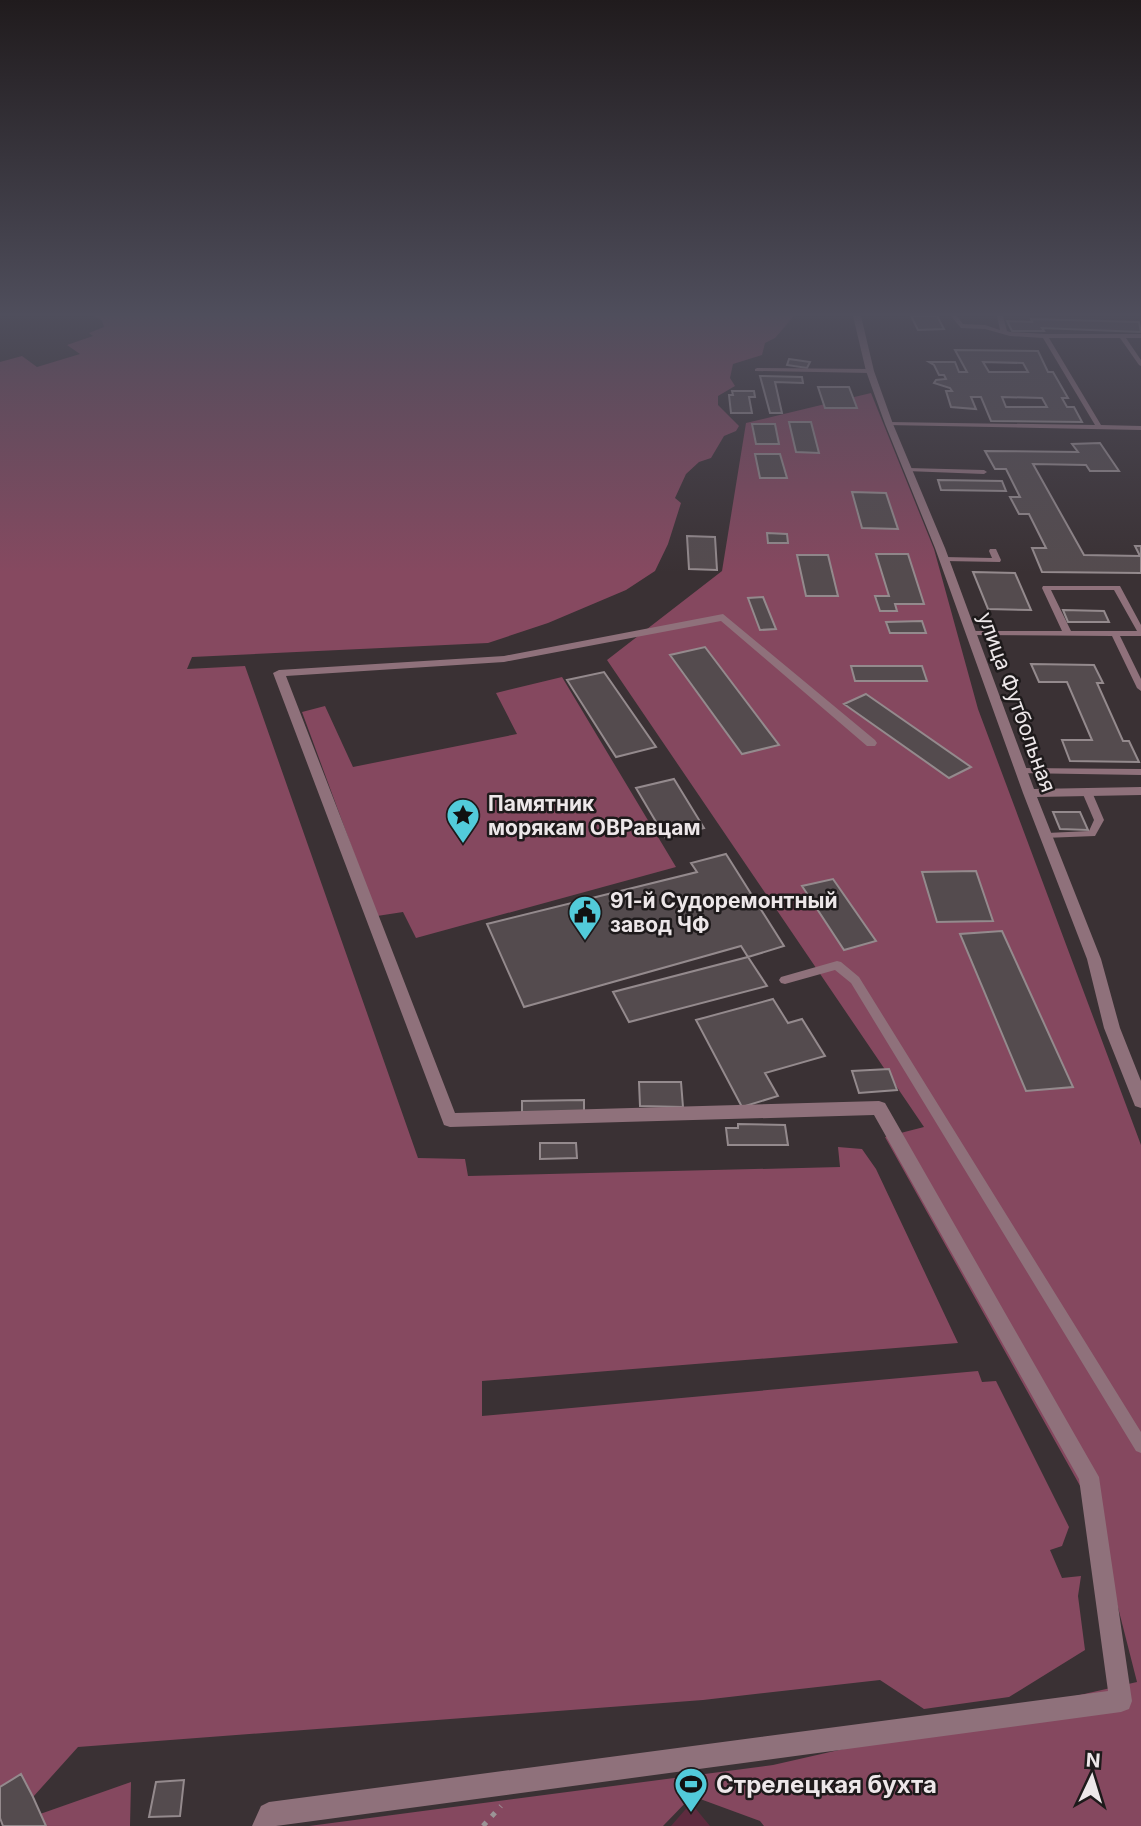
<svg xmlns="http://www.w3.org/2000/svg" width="1141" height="1826" font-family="Inter,sans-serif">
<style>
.green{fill:#5e2b3f}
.forest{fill:#85485f}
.water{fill:#864960}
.building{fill:#544b4e;stroke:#948a8d;stroke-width:2;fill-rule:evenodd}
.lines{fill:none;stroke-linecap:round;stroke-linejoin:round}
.path{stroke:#9b9496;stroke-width:5;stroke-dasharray:5 8;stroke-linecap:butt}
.lane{fill:#8f717b;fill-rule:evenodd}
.street{fill:#8f717b;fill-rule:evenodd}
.labels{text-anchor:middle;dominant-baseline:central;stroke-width:5;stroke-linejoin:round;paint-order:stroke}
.street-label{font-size:21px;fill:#ede7e9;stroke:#1e1a1b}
.poi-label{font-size:21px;font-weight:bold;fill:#ede7e9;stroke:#1e1a1b;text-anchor:start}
.near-poi-label{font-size:24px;font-weight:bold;fill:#ede7e9;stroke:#1e1a1b;text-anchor:start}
</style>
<rect width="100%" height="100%" fill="#3a3134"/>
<path class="green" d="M691,1803L710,1826H671Z"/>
<path class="forest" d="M871,393L934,549L978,709L1141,1145V1826H764L760,1821L692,1796L663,1826H309L773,1765L1137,1682L1093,1509L885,1137L924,1127L607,660L722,571L746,423Z
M562,677L676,867L416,938L403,912L377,916L302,712L325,706L353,767L517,734L496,693Z
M131,1782L130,1826H6Z"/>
<path class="water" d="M93,316H794L775,338L765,343L762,355L733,364L730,378L735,386L718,396V405L739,426L736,431L724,436L711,458L699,462L686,474L675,498L681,503L668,544L655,571L626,590L548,623L488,643L192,657L187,669L245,666L418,1158L465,1159L468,1176L840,1167L838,1147L862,1149L876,1169L958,1343L482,1381V1416L978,1371L982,1382L996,1381L1069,1527L1062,1546L1050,1550L1062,1578L1081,1576L1078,1596L1085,1650L1009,1697L924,1709L880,1680L703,1700L78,1747L33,1797L21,1774L0,1787V362L22,356L37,367L80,354L67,345L93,336L89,333L104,327L102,320Z"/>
<path class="building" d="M911,316H937L944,329L918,330Z
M1031,319L1139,322L1141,332L1042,328L1044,331H1012L1007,321L1032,322Z
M955,350L1038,351L1048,372H1053L1068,398H1062L1067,407H1074L1082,422L991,421L981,397H971L976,409L951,407L946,391H952L950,388L934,383L936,380L946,379L944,375H939L934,365L929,362H955L959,372H967ZM983,362L1023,363L1028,372H989ZM1002,397L1042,398L1047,407H1006Z
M789,359L810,362L807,368L787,365Z
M760,376L802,377L803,383L775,382L782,413H770Z
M818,387H849L857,408H825Z
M732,391H754L755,397H749L752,413H731L729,395H733Z
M789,422H811L819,453L796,452Z
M752,424H775L779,444H756Z
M1100,443L1119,471H1090L1086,465L1033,464L1084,555L1140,556L1135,546H1141V573L1042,572L1032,548H1046L1029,514H1019L1010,497H1020L1006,469H995L985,451L1078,452L1072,444Z
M755,454H780L787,478H760Z
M938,480L1002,481L1006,491L941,490Z
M852,492L886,493L898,529L862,528Z
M767,533L787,534L788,543H768Z
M687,536L715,537L717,570L689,569Z
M876,554H908L924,604H895L897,611H880L875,596H889Z
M797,555H828L838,596H806Z
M973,572L1015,573L1031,610L988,609Z
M763,597L776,629L760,630L748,598Z
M1063,610L1104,611L1109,622H1068Z
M922,621L926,633H890L886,622Z
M705,647L779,745L742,754L670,655Z
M1031,664L1094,665L1103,683H1097L1123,741H1129L1139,762L1070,761L1062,740H1092L1067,682H1039Z
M851,666H922L927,681H855Z
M604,672L656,747L616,757L567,680Z
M866,694L971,767L949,778L844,704Z
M674,779L704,828L665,837L636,788Z
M1053,812H1080L1088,830L1060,829Z
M726,854L784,946L748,957L741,946L524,1007L487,924L697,872L691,863Z
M976,871L993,921L937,922L922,872Z
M833,879L876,941L844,950L802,886Z
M1002,931L1073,1087L1026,1091L960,934Z
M748,957L767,986L629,1022L613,992Z
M773,999L788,1023L802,1019L825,1056L765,1073L778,1096L742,1107L696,1020Z
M889,1069L897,1090L859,1093L852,1071Z
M639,1082H681L683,1107L640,1106Z
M584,1100V1112H522V1101Z
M738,1124L785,1125L788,1145H728L726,1128H738Z
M540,1143H576L577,1158L540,1159Z
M21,1774L33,1797L46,1826H3L0,1818V1787Z
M184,1780L180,1816L149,1817L156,1782Z"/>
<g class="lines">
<path class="path" d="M483,1826L501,1806"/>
<path class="lane" d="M951,316H957L963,324L985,325L1000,330L997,316H1003L1007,331L1010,332L1045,334H1141V338H1126L1141,360V366L1139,365L1120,338H1049L1101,425L1141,426V430L887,425V423L889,422L1095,425L1043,338L1010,336L985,329L961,328Z
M757,368L870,369L873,371L870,373L755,371V369Z
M908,468L984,470L987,472L984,474L906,471L905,470Z
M990,549H996L1001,560L1000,562L944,561L940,559L944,557L992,558L989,551Z
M1043,586H1120L1141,625V636H1120L1141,679V691L1137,688L1112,636L971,635L967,633L971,631H1062L1042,588ZM1051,590H1114L1137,631H1071Z
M1021,768L1141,769V775L1018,773L1016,771L1018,769Z
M1087,789L1092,792L1104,820L1095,836L1044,838L1042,836L1044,834L1047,833L1089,831L1094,820L1082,792Z
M837,961L841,962L859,977L1141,1432V1453L1136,1451L851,983L835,970L785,984L781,983L779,980L781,977Z"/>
<path class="street" d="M853,316H861L874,371L893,424L945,548L1034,789L1141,787V795L1037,797L1101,959L1120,1028L1141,1081V1108L1135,1106L1133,1101L1104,1028L1087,959L1023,793L935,548L885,424L866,371Z
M723,614L875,740L877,743L875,746H867L721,621L504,662L286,676L455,1113L879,1101L885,1103L1099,1477L1132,1701L1129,1709L1121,1712L276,1826H252L261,1806L269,1802L1108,1691L1079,1479L874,1115L450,1127L444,1125L273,673L279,670L504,656Z"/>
</g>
<linearGradient id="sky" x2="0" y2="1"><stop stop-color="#201b1d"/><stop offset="0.55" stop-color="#4f4e5c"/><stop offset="1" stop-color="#4f4e5c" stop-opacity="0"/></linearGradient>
<rect width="1141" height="572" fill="url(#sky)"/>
<defs>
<symbol id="sight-pin" viewBox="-11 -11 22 30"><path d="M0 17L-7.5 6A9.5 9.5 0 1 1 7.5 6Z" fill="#52cbda" stroke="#1e1a1b"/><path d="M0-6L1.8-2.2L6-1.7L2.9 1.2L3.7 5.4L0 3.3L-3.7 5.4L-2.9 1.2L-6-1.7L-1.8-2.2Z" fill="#111"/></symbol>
<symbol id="civic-pin" viewBox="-11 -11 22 30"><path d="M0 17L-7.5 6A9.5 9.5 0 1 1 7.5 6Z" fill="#52cbda" stroke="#1e1a1b"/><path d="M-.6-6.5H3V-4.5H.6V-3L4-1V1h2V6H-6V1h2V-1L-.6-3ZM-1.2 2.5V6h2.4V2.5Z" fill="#111"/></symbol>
<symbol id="stadium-pin" viewBox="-11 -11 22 30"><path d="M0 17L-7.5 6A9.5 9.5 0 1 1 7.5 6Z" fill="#52cbda" stroke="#1e1a1b"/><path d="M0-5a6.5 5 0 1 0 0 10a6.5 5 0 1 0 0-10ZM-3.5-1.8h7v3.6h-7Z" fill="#111"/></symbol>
</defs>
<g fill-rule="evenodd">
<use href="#sight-pin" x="444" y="796" width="38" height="52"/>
<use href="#civic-pin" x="566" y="893" width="38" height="52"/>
<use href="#stadium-pin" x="672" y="1765" width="38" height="52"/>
</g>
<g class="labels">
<g class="street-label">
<text transform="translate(1017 702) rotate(70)">улица Футбольная</text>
</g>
<g class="poi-label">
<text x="488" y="803">Памятник<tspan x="488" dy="24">морякам ОВРавцам</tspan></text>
<text x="610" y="900">91-й Судоремонтный<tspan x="610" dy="24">завод ЧФ</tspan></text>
</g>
<g class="near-poi-label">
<text x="716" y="1784">Стрелецкая бухта</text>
</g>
</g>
<g transform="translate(1092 1777) rotate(4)" stroke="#1e1a1b" stroke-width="5" paint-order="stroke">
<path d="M0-5L12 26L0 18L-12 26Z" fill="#ede7e9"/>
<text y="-10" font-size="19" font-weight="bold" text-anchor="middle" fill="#ede7e9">N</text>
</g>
</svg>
